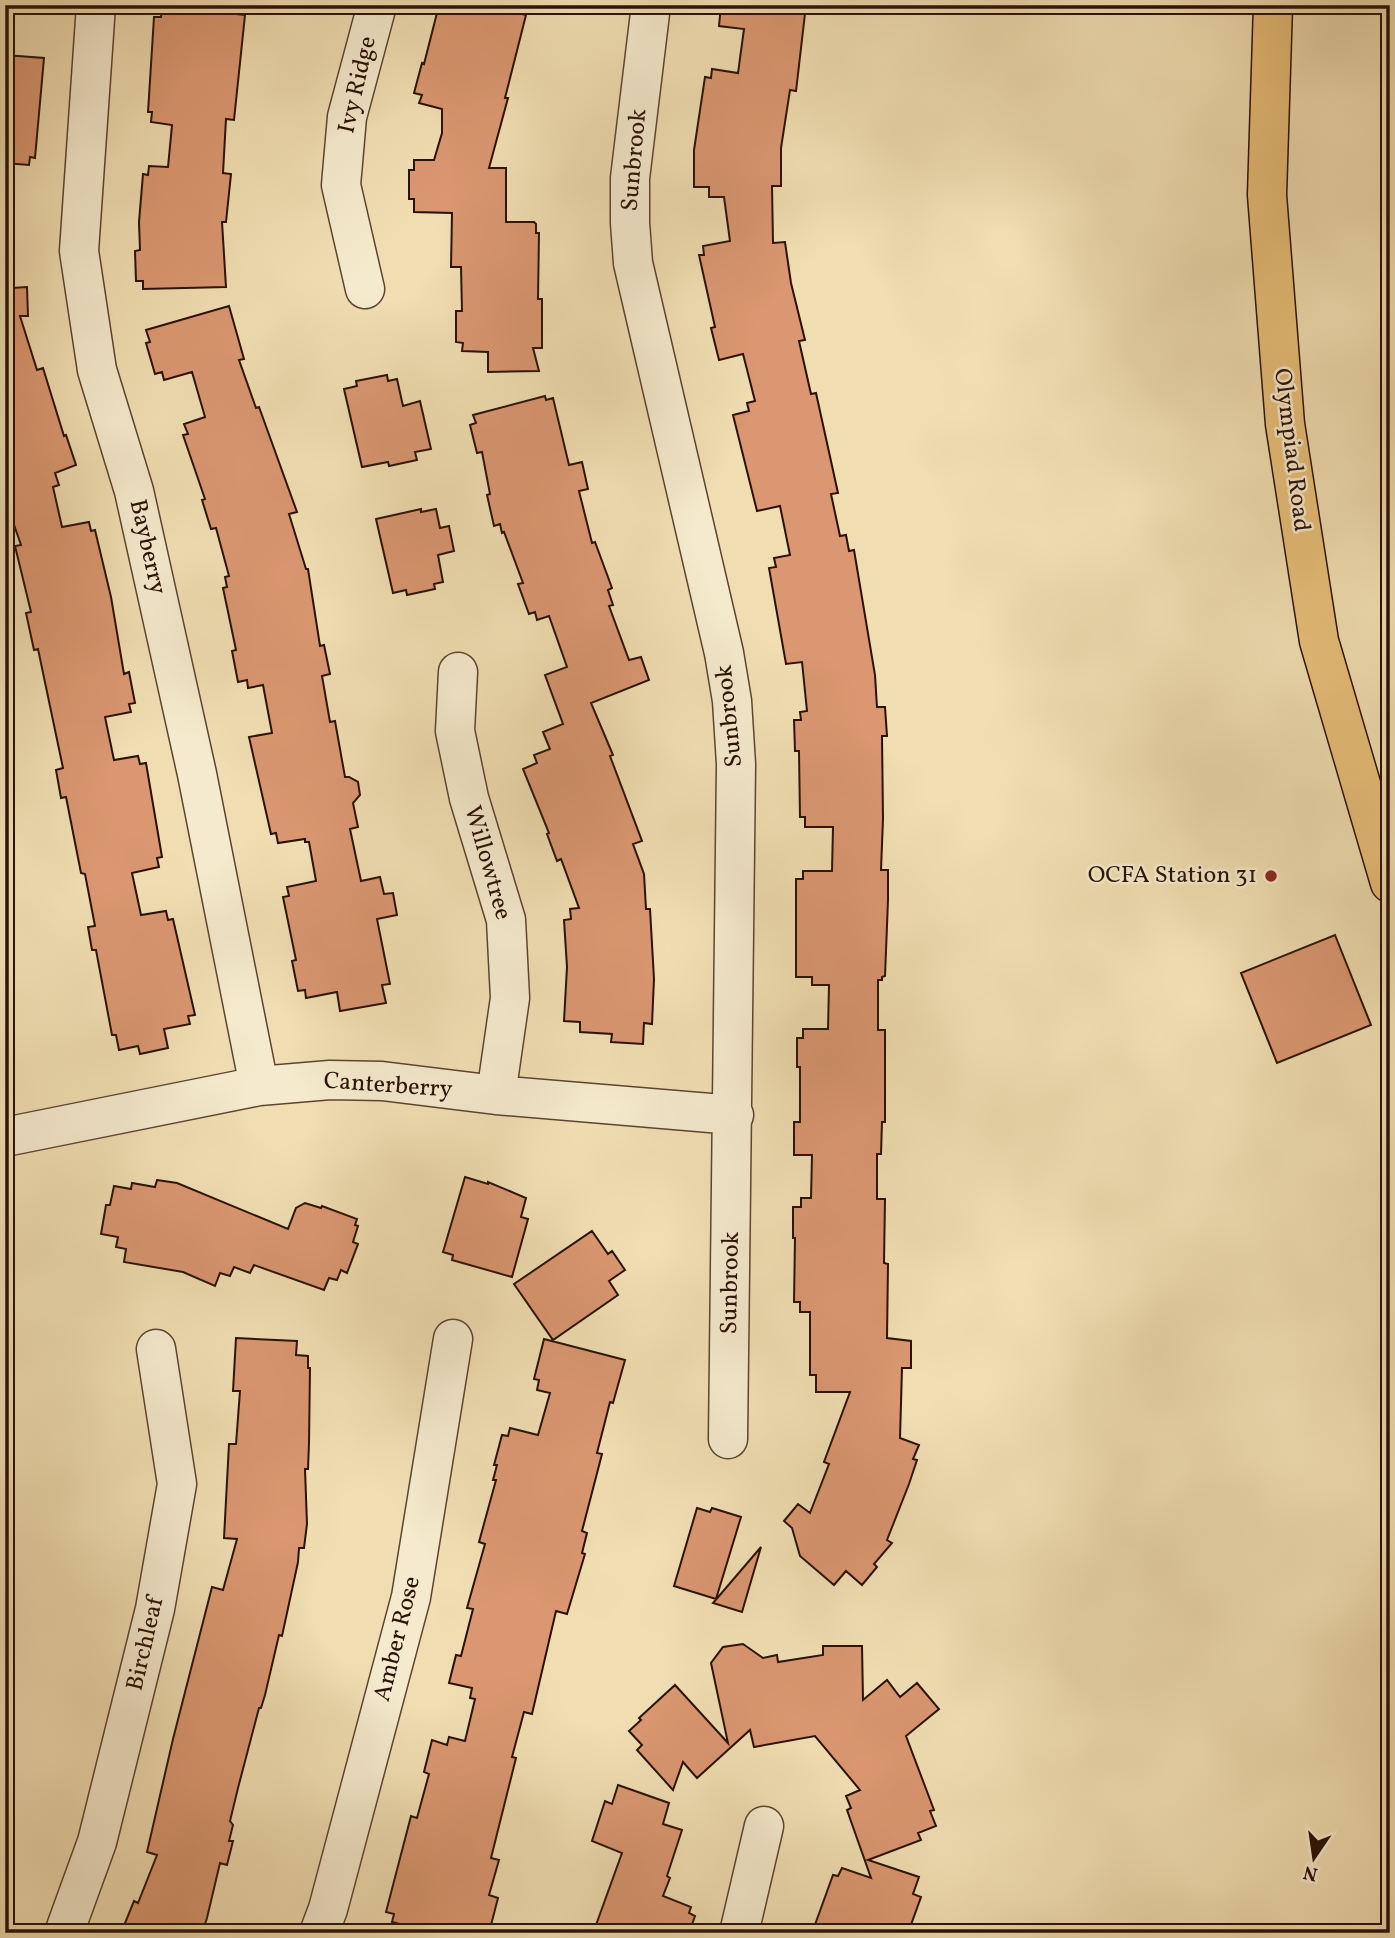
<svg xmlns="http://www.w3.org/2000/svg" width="1395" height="1938" font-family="Vollkorn,serif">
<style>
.building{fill:#da9771;stroke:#2a1106;stroke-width:2}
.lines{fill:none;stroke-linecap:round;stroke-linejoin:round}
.minor-casing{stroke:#5c4431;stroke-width:41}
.major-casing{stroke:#2a1106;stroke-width:41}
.minor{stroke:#f5eacd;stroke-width:38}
.major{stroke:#e8bf79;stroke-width:38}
.poi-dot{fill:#8f2418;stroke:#f5eacd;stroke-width:2.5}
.labels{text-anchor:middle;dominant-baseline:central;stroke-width:5;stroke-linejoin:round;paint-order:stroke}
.street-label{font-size:24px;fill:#2a1106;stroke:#f5eacd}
.poi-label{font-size:24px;fill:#2a1106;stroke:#f5eacd;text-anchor:end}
</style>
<rect width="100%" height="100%" fill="#f0deb2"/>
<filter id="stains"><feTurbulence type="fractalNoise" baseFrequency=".00286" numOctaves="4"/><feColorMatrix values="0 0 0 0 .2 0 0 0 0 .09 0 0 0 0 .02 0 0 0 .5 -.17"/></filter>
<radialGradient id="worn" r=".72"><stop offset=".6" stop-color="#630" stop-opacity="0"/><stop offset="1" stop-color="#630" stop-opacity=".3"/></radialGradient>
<path class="building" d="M191,5H237V14L245,15L234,120L226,119L223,173L231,174L226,222H222L226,287L143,289V281H136L135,251L140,250L139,222L143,174L148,175L149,166L168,167L172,125L151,122L152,112H148L154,17H161L162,9L191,12Z
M439,5H524L522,14L526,15L525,19L505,98H508L489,168H506V222H534L536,224V233H539L538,299H542V348H533L539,371L488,372V352L462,351L463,343L456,342V311H462L461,267H451L452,213L414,212V199H409V170H414V160H434L442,133V109L419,103L422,95L414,93L422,63L424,64Z
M721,5H806L796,91L790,90L781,148V186H772L773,243L785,242L791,283L805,340L799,341L811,394L816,393L838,493L831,494L840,536L846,535L849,551L854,550L875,675L877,707H885L887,736H882L883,819L881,870H888V900L885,976L882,977V980H878V1030H885V1122H882L881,1154H877V1199H885L884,1263L888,1264L887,1338L911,1341V1368H902L900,1438L919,1445L913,1459L917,1460L909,1484L887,1540L892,1543L874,1564L877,1567L862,1585L846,1571L834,1585L800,1556L792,1528L784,1521L798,1504L810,1513L829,1464L824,1462L850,1392H816V1375H810V1312H800V1302H794L795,1238H793V1207H801V1198H811L812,1155H794V1122H800V1067H797V1038H803V1029H828L829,985H812V977H796V879H803V871H832L833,827H805V817H800L799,751H795L794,720H801L800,712L807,711L802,662L786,664L769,568L776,567L774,558L790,555L780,506L757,511L733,415L749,411L747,403L755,401L743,354L719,360L711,328L715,327L699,255H704L703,246L730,241L724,197H709V187H694V150L705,77L711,78L712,69L738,73L744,29L719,26Z
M5,55L44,58L35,158L30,157L29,165L5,163Z
M11,286L12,288L27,287L28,316H20L37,370L43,368L64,436L66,435L76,465L55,473L59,485L53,487L62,527L89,522L91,531L95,530L111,597L124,674L129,672L135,703L129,704L131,712L105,717L114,760L138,756L140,764L146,763L162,857L157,858L159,867L132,873L141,915L166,911L168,920L173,919L195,1015L188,1016L190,1024L164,1029L168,1048L140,1054L138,1046L119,1050L116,1035H112L96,950H92L88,927L95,926L85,874L81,873L66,797L61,798L56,770L63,768L38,649L34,650L26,613L31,612L15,546L21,545L5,499V287Z
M229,306L244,359L239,360L256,408L259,407L297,512L289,514L306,569H308L320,646L324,645L330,674L322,676L330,722L335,721L345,777H349L358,782L360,795L353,803L358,827L350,829L361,881L380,877L384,894L393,893L397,915L377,919L390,984L382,985L386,1003L340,1011L337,992L306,998L305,990L298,991L292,961L296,960L283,897L289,896L287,887L316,881L309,842H305V839L278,843L276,833L271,834L249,737L272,733L263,685L248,688L247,680L238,682L232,651L236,650L223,588L227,587L225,577L229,576L216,528L211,529L202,500L205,499L183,435L188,434L184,424L205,417L192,372L164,380L162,372L155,374L146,343L150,342L146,330Z
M387,375L388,381L397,379L403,406L420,401L431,449L415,452L417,460L389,466L388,462L362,467L344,389L357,386L356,381Z
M545,396L546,400L553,398L569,465L582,462L588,489L579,491L592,543L595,542L612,588L608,590L613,605L609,606L629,660L641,657L649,680L591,703L613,755L610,756L642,841L633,844L644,874L646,909H650L654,979L652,1024L644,1023L643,1044L611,1042L612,1034L580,1032V1022L564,1021L567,967L564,920L571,919L570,909L579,908L561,859L557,861L547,834L549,833L523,769L537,763L534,755L550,749L543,732L563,724L545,675L567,667L549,616L537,620L535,612L529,614L518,584L523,583L504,532L502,533L500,524L494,526L487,495L490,494L482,452L477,453L470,425L476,423L473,415Z
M421,509V512L436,509L440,528L449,526L454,551L438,555L443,582L434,584L435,589L407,595L406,590L393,593L376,519Z
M1335,935L1371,1025L1277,1063L1241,973Z
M465,1177L488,1184V1182L526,1198L521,1217L528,1219L512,1277L452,1260L453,1255L443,1252Z
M157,1180L177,1183L288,1229L296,1208L305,1203L321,1208L322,1206L357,1219L355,1225L358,1226L353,1242L358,1244L347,1273L341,1270L337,1280L329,1278L324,1290L254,1265L250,1273L234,1267L230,1276L220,1273L215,1286L183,1272L124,1262L126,1249L116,1247L118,1237L101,1234L106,1205H110L114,1186L131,1189L132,1183L155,1187Z
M592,1231L608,1254L612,1251L625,1270L609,1281L618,1295L553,1340L514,1284Z
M236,1338L297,1341L296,1355L308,1356V1368H310L309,1443L308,1469H305L307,1524L304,1548H299L298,1562L282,1636L279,1635L265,1695L261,1708H259L238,1788L230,1821L233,1825L229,1841H233L227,1865L220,1863L207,1918L202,1933H121L134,1901L138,1903L157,1855L147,1852L173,1739L212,1587L223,1590L237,1539L224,1538L229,1444H236L240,1391H233Z
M544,1339L625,1360L613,1403L610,1402L597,1453L602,1454L582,1531L587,1533L582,1553L585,1554L567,1614L556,1611L532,1714L524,1712L512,1757L516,1758L491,1858L499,1860L489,1895L498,1898L489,1933H418L419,1929L392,1922L394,1914L386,1912L411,1816L417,1818L429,1774L424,1772L432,1740L447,1745L449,1737L465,1741L475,1699L470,1698L472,1688L449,1683L456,1655L461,1656L473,1609L467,1608L485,1544L479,1542L496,1480H493L497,1465H494L502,1435L508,1436L510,1428L538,1435L550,1393L537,1390L539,1380L534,1379Z
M697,1508L710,1512L712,1508L741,1517L716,1599L674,1586Z
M761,1547L742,1612L713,1603Z
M743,1644L763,1658L777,1655L778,1662L823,1655V1646H862L863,1700L887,1680L900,1697L917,1683L939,1709L906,1736L934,1810L930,1811L936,1826L918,1833L921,1840L868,1860L919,1877L913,1894L921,1897L908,1933H812L833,1875L838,1876L842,1868L871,1878L847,1810L851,1808L846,1796L860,1790L815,1736L754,1747L750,1730L697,1778L683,1762L673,1790L637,1750L642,1745L629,1731L641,1720L639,1718L675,1685L728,1743L711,1663L723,1647Z
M618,1785L669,1803L663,1824L682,1830L667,1876L670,1878L663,1896L691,1907L689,1913L695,1916L689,1933H598L600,1926L596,1925L622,1853L592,1841L605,1801L612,1804Z"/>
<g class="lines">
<defs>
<path id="minor" d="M96,5L79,251L97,370L134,491L197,774L259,1086
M651,5L630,178V223L633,263L724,653L732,701L736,764L728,1439
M365,289L341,185L347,117L377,5
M458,672L455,731L469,798L506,920L510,998L496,1095
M5,1137L259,1086L330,1080L382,1081L496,1095L734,1115
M64,1933L97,1842L155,1609L177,1484L156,1349
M319,1933L328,1909L411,1597L453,1339
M739,1933L764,1826"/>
<path id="major" d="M1273,5L1267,195L1285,424L1319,641L1390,883"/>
</defs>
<use href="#minor" class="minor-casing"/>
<use href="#major" class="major-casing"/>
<use href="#minor" class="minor"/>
<use href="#major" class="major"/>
</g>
<circle class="poi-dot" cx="1271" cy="876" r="7"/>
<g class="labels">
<g class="street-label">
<text transform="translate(358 85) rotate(-77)">Ivy Ridge</text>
<text transform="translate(635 160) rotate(-85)">Sunbrook</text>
<text transform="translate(1291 450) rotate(83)">Olympiad Road</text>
<text transform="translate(147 547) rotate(77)">Bayberry</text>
<text transform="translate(730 716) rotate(-96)">Sunbrook</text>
<text transform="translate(487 863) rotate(74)">Willowtree</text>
<text transform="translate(388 1086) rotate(4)">Canterberry</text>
<text transform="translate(731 1283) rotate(-89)">Sunbrook</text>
<text transform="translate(398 1639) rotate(-76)">Amber Rose</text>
<text transform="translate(146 1644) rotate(-77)">Birchleaf</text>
</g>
<g class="poi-label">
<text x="1257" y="876">OCFA Station 31</text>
</g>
</g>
<rect width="1395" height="1938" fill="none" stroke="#f0deb2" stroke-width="28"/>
<rect x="7" y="7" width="1381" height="1924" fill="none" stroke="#2a1106" stroke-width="3.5"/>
<rect x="14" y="14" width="1367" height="1910" fill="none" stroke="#2a1106" stroke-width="2"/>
<g transform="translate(1314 1858) rotate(193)" stroke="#f5eacd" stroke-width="5" paint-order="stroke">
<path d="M0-5L12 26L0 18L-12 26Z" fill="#2a1106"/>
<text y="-10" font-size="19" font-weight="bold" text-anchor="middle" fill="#2a1106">N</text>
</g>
<rect width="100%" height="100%" filter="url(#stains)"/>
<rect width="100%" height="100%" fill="url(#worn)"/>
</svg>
